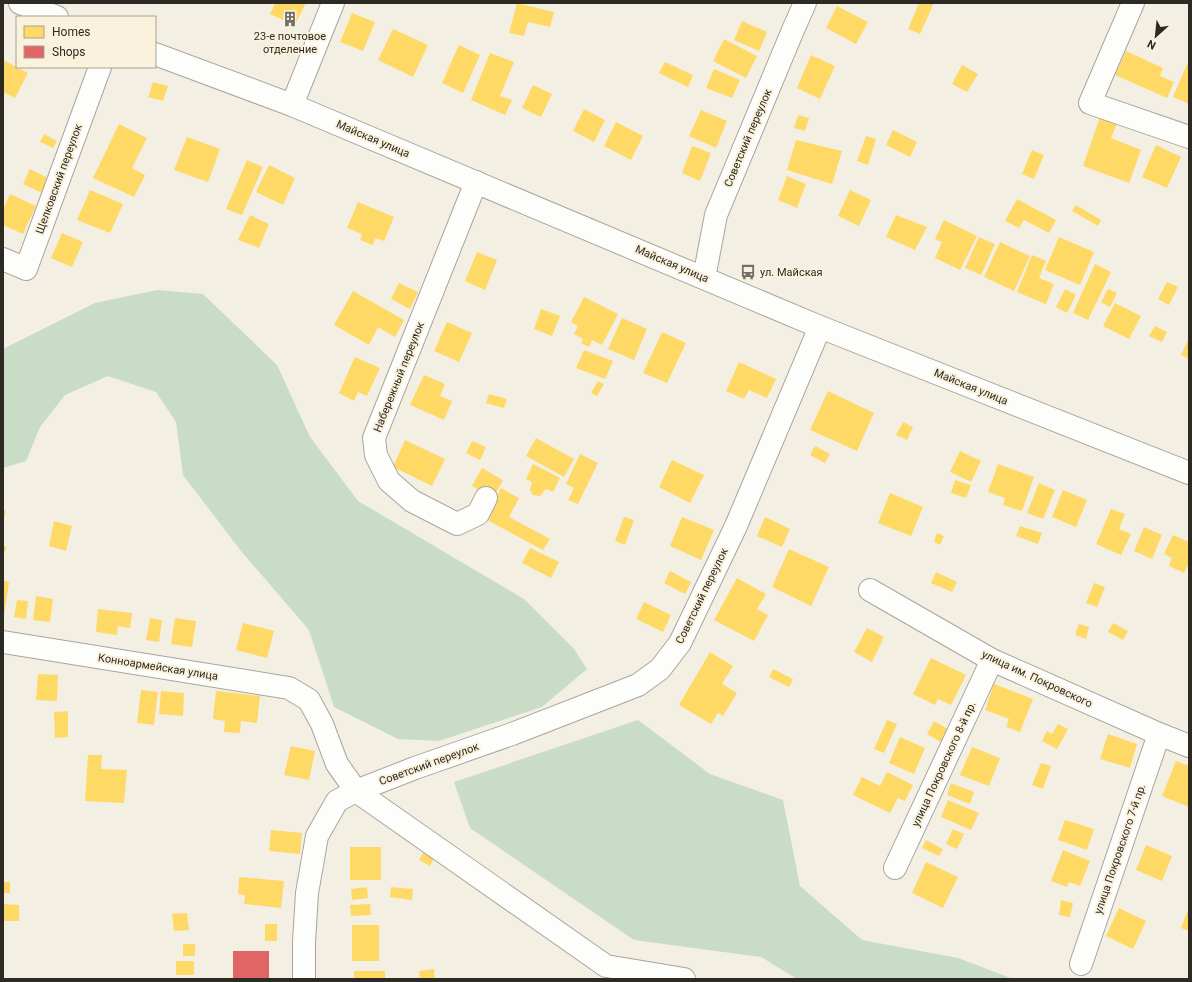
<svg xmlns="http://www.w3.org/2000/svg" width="1192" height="982" font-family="Roboto,sans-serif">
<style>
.green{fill:#c9dcc5}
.homes{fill:#ffd966}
.shops{fill:#e06666}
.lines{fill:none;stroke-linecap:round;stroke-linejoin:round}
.minor-casing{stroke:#a9a59c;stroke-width:24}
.tertiary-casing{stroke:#a9a59c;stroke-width:24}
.minor{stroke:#fdfdfb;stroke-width:22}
.tertiary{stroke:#fdfdfb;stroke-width:22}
.labels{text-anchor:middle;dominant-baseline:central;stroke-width:4;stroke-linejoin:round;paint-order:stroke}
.poi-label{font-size:11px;fill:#2d2a23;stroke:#faf2dd}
.street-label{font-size:11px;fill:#2d2a23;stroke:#faf2dd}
</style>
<rect width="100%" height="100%" fill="#f4efe3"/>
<path class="green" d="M157,290L203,294L277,365L310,437L358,501L524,599L574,649L587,669L542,707L439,741L398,739L334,707L309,630L241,551L183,475L176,422L156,392L108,376L65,395L40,427L26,461L3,468V349L95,303Z
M638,720L710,774L783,800L800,886L862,940L958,958L1013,979H797L761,957L634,940L470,828L454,782Z"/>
<path class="homes" d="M275,3H306L295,25L270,14Z
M517,3L554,12L550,27L528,22L524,36L509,33Z
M919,3H934L920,34L908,29Z
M837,6L868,22L856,44L826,28Z
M352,13L375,22L363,51L340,42Z
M742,21L767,32L759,51L734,40Z
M393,29L428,45L413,77L378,60Z
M724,39L757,56L746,78L713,61Z
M459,45L480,55L463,93L442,83Z
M1126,51L1163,68L1160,76L1174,82L1167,98L1115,75Z
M490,53L514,62L500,96L512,100L505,115L471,100Z
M811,55L835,66L820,99L797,88Z
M3,60L28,73L15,98L3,92Z
M665,62L693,75L688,87L659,73Z
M1187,64L1189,65V104L1173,97Z
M962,65L978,74L967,92L952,84Z
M714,69L740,80L732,98L706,88Z
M153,82L168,86L163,101L148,97Z
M533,85L552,94L541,117L522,108Z
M584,109L605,120L594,142L573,131Z
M701,110L727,121L716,148L689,136Z
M798,115L809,118L805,131L794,128Z
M1100,117L1117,124L1111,138L1141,150L1129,183L1083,166Z
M616,122L643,136L631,160L604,146Z
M119,124L147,138L132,168L145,175L134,197L93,178Z
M893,130L917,142L910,157L886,145Z
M44,134L57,141L53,148L40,142Z
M866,136L876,139L868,165L857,161Z
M187,137L220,149L208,182L174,170Z
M796,140L842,151L832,184L787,170Z
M1156,145L1181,157L1167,188L1142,177Z
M692,146L711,153L700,181L682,173Z
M1032,150L1044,155L1034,179L1022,174Z
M247,160L263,167L242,215L226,209Z
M269,165L295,178L283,205L256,192Z
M30,169L48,178L42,193L23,184Z
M787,176L806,184L797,208L778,200Z
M90,190L123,204L110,233L77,220Z
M850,190L871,200L859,226L838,216Z
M10,194L36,206L23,234L3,225V209Z
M1017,199L1056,220L1049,233L1024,220L1019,228L1005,221Z
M358,202L394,217L384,241L375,238L373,245L360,240L362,234L347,228Z
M1076,205L1101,220L1098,226L1072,211Z
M250,215L269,224L259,248L238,240Z
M896,215L927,227L915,250L886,237Z
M944,220L977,236L960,270L935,258L942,242L935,239Z
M62,233L83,242L72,267L51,258Z
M979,237L995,244L981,275L965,268Z
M1059,237L1094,252L1080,285L1045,270Z
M1000,242L1030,256L1014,291L984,277Z
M477,252L497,260L485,290L465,281Z
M1032,255L1046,261L1039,278L1054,284L1046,304L1017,292Z
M1095,264L1111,272L1088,320L1073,313Z
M1167,282L1178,287L1169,305L1158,299Z
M399,283L418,292L410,309L391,299Z
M1065,289L1076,295L1067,313L1056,307Z
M1108,289L1117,293L1110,307L1101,302Z
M353,291L404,320L395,337L378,327L369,345L334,325Z
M584,297L618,314L602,345L592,340L589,347L581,343L583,339L574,334L578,326L571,322Z
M1115,303L1141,316L1129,339L1103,326Z
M541,309L560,316L552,336L534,329Z
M622,318L647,329L634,360L608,349Z
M447,322L472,333L459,362L434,351Z
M1155,326L1167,332L1162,342L1149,336Z
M662,332L686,343L667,383L643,373Z
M1189,338V359L1181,355Z
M584,350L613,361L605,379L576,368Z
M355,357L380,368L367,396L358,392L354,401L339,393Z
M739,362L776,379L767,398L749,390L744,399L726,391Z
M424,375L445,384L440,396L452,401L444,420L410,405Z
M598,381L604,384L597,396L591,393Z
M828,391L874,413L857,451L810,430Z
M489,394L507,399L504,408L486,403Z
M903,422L913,427L907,440L896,435Z
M536,438L574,459L564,477L526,456Z
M405,440L445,459L432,486L393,467Z
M472,441L486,447L480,460L466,453Z
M815,446L830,454L825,463L810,455Z
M960,451L981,461L971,482L950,472Z
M580,454L598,463L578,504L568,500L574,488L566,484Z
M672,460L704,475L690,503L659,487Z
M533,464L560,478L553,492L546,489L540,496L533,495L530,490L532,482L526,479Z
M998,464L1034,477L1022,511L1003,505L1005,498L988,492Z
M482,468L503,480L493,498L472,486Z
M955,480L971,485L966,498L951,493Z
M1039,483L1055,490L1043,519L1027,513Z
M501,488L519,498L509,517L550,539L543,550L485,519Z
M1063,490L1087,500L1076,527L1052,517Z
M890,493L923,507L911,536L878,523Z
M1111,509L1125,514L1119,529L1131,534L1121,555L1096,544Z
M3,510L6,511L3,522Z
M624,517L634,520L625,545L615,541Z
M682,517L714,530L701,560L670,546Z
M765,517L790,529L782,547L757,536Z
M54,521L72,526L66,551L49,546Z
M1020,526L1042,533L1038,544L1016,536Z
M1144,527L1162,535L1152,559L1134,551Z
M937,533L944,536L940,545L934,542Z
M1173,535L1189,542V562L1184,573L1169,566L1172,558L1164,554Z
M3,546L7,547L4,554H3Z
M530,548L559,562L551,578L522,563Z
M789,549L829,567L811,606L772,587Z
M670,571L691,582L685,594L664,583Z
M936,572L957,582L952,592L931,583Z
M737,578L766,594L757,609L768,615L754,641L714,620Z
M3,580L9,582L4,615H3Z
M1094,583L1105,587L1097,607L1086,603Z
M36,596L53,599L50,622L33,620Z
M17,600L28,601L26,619L14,617Z
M644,602L671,615L663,632L636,619Z
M98,609L132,613L130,628L118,626L117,635L96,632Z
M150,618L162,620L159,642L146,640Z
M175,618L196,621L192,647L171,644Z
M243,623L274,631L267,658L236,650Z
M1113,623L1128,631L1123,640L1108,632Z
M1079,624L1089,627L1086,639L1075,635Z
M867,628L884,637L872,662L854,652Z
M710,652L733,666L722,684L737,693L723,716L718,713L711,724L679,705Z
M931,658L966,675L951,705L938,699L935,705L913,694Z
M773,669L793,679L789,687L769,677Z
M38,674L58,675L57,701L36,700Z
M994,684L1033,699L1020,732L1006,727L1009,719L985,710Z
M141,690L158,692L154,725L137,723Z
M161,691L184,693L183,716L159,714Z
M216,691L260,696L257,723L241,721L240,733L224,732L225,721L213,719Z
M68,711V737L55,738L54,712Z
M887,720L897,724L884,753L874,749Z
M934,721L948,729L941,742L927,734Z
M1058,724L1068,729L1057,749L1042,741L1047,731L1052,734Z
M1108,734L1137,744L1130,768L1100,759Z
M900,737L925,748L914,774L889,763Z
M291,746L315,751L309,780L284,775Z
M972,747L1000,758L989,786L960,775Z
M88,755H102L101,769L127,770L124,803L85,801Z
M1176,761L1189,766V807L1162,796Z
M1041,763L1051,766L1043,789L1032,785Z
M887,772L913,785L905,801L898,798L890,813L853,795L862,777L880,786Z
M951,783L974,792L970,804L947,795Z
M948,800L979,813L971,830L941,817Z
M1065,820L1094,829L1087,850L1058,840Z
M953,829L964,834L957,849L946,844Z
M271,830L302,833L300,854L269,851Z
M926,840L943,849L939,856L922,848Z
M1146,845L1172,856L1162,881L1136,870Z
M350,847H381V880H350Z
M1063,850L1090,861L1080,886L1069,882L1067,887L1051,881Z
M424,851L435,856L430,866L419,860Z
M926,862L958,877L943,908L912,893Z
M239,877L284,881L281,908L244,904L245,895L238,894Z
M3,882H10V893H3Z
M367,887L368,898L352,900L351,889Z
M391,887L413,889L412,900L390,897Z
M1061,900L1073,903L1070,917L1059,915Z
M3,904L19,905V921H3Z
M370,904L371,915L351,916L350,905Z
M1189,907V931L1181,928Z
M1119,908L1146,921L1133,949L1106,936Z
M187,913L189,930L174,931L172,914Z
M265,924H277V941H265Z
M352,925H379V961H352Z
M183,944H195V956H183Z
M176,961H194V975H176Z
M434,969L435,979H420L419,971Z
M354,971H385V979H354Z"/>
<path class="shops" d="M233,951H269V979H233Z"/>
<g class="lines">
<defs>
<path id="minor" d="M1133,3L1090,103L1189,137
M292,105L333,3
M476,182L374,438L376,455L389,481L412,501L457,524L478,514L486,498
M3,259L26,269L100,67
M870,590L992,660L1159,734L1189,746
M3,642L289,688L309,700L322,724L337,764L356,791L606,966L684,979
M895,868L992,660
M1081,964L1159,734"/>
<path id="tertiary" d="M20,3L57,17
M155,54L292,105L820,327L1189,473
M704,278L716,215L793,30L805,3
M304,979V942L307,893L317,836L337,801L356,791L415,768L512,734L638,685L660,669L680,643L736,526L820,327"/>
</defs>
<use href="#minor" class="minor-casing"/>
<use href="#tertiary" class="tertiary-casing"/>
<use href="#minor" class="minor"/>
<use href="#tertiary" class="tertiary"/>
</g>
<defs>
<symbol id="building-bare" viewBox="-9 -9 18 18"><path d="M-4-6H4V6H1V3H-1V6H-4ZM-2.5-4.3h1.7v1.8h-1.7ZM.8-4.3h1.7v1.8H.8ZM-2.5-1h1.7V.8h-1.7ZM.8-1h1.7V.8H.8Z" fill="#736f66" stroke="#faf2dd" stroke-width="2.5" paint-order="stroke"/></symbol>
<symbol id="bus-bare" viewBox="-9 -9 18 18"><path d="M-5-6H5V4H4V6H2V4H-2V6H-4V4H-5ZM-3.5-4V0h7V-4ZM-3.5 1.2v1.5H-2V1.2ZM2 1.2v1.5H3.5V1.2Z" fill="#736f66" stroke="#faf2dd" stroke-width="2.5" paint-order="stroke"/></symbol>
</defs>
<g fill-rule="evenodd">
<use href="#building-bare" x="279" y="8" width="22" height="22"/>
<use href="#bus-bare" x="737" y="261" width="22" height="22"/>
</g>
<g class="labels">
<g class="poi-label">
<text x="290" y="36">23-е почтовое<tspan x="290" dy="13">отделение</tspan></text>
<text x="760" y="272" text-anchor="start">ул. Майская</text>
</g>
<g class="street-label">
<text transform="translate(748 138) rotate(-67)">Советский переулок</text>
<text transform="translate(373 139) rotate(23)">Майская улица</text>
<text transform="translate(59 179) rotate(-70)">Щелковский переулок</text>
<text transform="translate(672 264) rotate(23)">Майская улица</text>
<text transform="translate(399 377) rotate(-68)">Набережный переулок</text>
<text transform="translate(971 387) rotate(22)">Майская улица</text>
<text transform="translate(702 596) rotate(-64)">Советский переулок</text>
<text transform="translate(158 667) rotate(9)">Конноармейская улица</text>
<text transform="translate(1037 679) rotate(25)">улица им. Покровского</text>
<text transform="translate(429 764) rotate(-20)">Советский переулок</text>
<text transform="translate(944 764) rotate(-65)">улица Покровского 8-й пр.</text>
<text transform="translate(1120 849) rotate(-71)">улица Покровского 7-й пр.</text>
</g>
</g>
<rect width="1192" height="982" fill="none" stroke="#2d2a23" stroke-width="8"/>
<rect x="16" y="16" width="140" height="52" fill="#faf2dd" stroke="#a8a293"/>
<rect x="24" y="26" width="20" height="12" fill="#ffd966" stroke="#a8a293"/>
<text x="52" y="36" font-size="12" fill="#2d2a23">Homes</text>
<rect x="24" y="46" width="20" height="12" fill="#e06666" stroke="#a8a293"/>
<text x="52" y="56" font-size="12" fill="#2d2a23">Shops</text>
<g transform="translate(1156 36) rotate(207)" stroke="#faf2dd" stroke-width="3" paint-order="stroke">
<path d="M0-3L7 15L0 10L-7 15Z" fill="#2d2a23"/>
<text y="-6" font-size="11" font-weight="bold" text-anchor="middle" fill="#2d2a23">N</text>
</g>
</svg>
